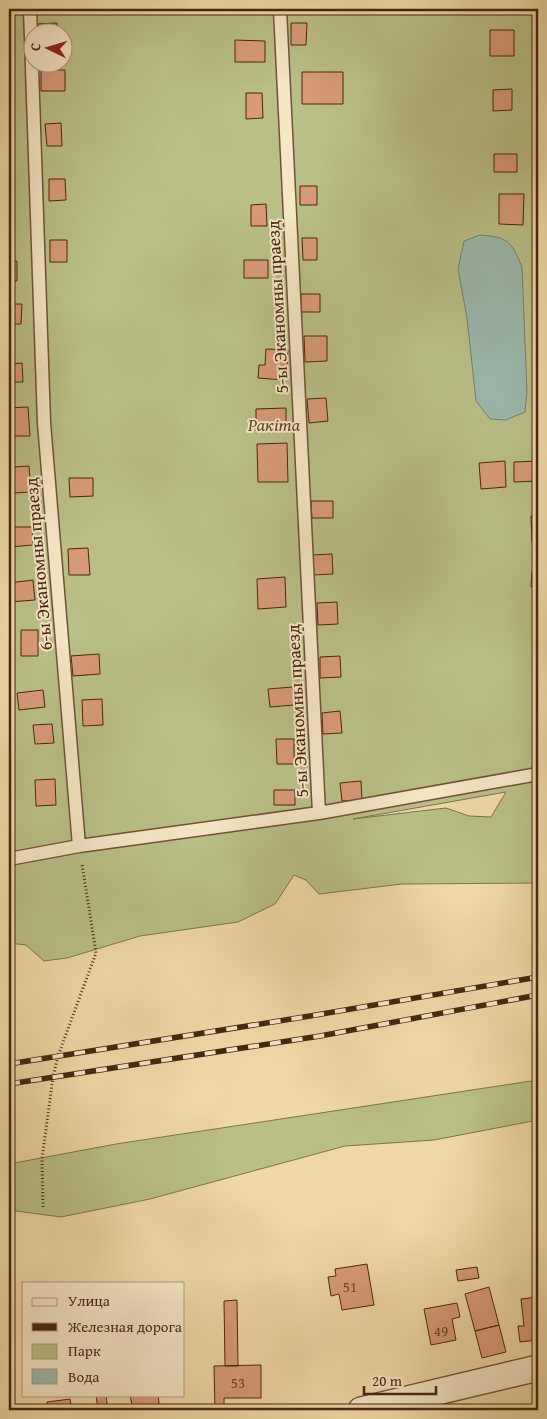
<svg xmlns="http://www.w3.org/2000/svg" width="547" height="1419" font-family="'Gentium Book Plus',serif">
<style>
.green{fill:#babf88;stroke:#80724e;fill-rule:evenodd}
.water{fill:#9ab9ac;stroke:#797e6f}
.building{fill:#d89a79;stroke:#472513}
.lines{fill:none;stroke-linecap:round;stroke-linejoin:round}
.service-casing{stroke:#715238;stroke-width:15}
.minor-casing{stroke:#715238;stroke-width:28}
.path{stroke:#472513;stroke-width:3;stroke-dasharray:1 2.5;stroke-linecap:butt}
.service{stroke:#f5e6c6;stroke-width:12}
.minor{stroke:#f5e6c6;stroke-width:25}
.rail-casing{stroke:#472513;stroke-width:5.5}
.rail{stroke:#f5e6c6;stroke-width:4;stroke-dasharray:11;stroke-linecap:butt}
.labels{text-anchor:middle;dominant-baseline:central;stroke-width:4;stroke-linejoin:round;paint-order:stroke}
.number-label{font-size:15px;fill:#6b422c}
.street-label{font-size:18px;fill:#472513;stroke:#f5e6c6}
.park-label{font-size:18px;font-style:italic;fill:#5e442a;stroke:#f5e6c6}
</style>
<rect width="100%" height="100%" fill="#f0d8a8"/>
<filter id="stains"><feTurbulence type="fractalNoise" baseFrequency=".004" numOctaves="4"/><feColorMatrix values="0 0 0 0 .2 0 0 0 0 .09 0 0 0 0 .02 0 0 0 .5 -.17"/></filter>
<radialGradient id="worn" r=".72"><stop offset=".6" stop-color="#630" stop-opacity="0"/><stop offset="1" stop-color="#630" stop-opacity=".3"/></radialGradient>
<path class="green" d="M9,9H538V883L402,884L319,894L306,880L294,875L275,904L238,922L140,936L67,958L44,961L26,945L9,943ZM32,32H62V62H32ZM506,792L491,817L469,816L446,808L353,819Z
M538,1080V1120L434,1140L345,1146L150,1199L61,1217L9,1210V1164L116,1144Z"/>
<path class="water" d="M480,235C508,237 511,241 522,267L527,392L525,412L506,420L490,419L476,401L467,318L458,269L464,241Z"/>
<path class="building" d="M57,23V32H36V24Z
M291,23H307L306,45H291Z
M490,30H514V56H490Z
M235,40L265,41V62H235Z
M41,70H65V91H41Z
M302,72H343V104H302Z
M512,89V110L493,111V90Z
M246,93H262L263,118L246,119Z
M9,98H12L11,118H9Z
M61,123L62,146H47L45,124Z
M9,146H14L13,171H9Z
M494,154H517V172H494Z
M49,179H65L66,200L49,201Z
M300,186H317V205H300Z
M499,194H524L523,225L499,224Z
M9,204H13L12,223H9Z
M266,204L267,226H251V205Z
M302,238H317V260H303Z
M50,240H67V262H50Z
M244,260H268V278H244Z
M9,261H17V281H9Z
M301,294H320V312H301Z
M9,304H22L21,324H9Z
M304,336H327V361L305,362Z
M266,349L288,350L287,367H283V380L258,378L259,365H265Z
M22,363L23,382H9V364Z
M326,398L328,421L309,423L307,399Z
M28,407L30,436H9V408Z
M286,408V431H256V409Z
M287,443L288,482H258L257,444Z
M505,461L506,487L481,489L479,463Z
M538,461V481L514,482V462Z
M29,466L31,492L14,493L13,467Z
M69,478H93V496L70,497Z
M311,501H333V518H312Z
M531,516H538V542H532Z
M9,527H32L33,545L9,547Z
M88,548L90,575H69L68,549Z
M332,554L333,574L313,575L312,555Z
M532,571H538V587H531Z
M285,577L286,607L258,609L257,579Z
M33,580L35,600L9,602V583Z
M337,602L338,624L318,625L317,603Z
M21,630H38V656H21Z
M99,654L100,674L73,676L71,656Z
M340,656L341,677L320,678V657Z
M293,687L294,705L270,707L268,689Z
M43,690L45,707L19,710L17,693Z
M102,699L103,725L83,726L82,700Z
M340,711L342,733L323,734L322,713Z
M52,724L54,743L35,744L33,725Z
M276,739H294V764H277Z
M55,779L56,805L36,806L35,780Z
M361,781L362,800L342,801L340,783Z
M274,790H295V805H274Z
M9,826H12L14,844H9Z
M367,1264L374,1305L342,1310L339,1294L331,1296L328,1277L336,1276L335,1269Z
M477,1267L479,1278L458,1281L456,1270Z
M489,1287L499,1325L475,1331L465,1294Z
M538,1297V1340L520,1342L518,1326H524L521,1299Z
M237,1300L238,1366H225L224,1301Z
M457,1303L460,1317L452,1319L456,1340L431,1345L424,1309Z
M499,1325L506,1352L482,1358L475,1331Z
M261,1365V1398H224V1410H215L214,1366Z
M96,1395H106L108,1410H98Z
M130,1395H158L160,1410H133Z
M70,1399L72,1410H48L47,1402Z"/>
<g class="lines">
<defs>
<path id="service" d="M30,9L44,423L79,846
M280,9L319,813
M9,859L79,846L319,813L538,774"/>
<path id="minor" d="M361,1410L538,1368"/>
</defs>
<use href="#service" class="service-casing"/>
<use href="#minor" class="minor-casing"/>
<path class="path" d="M43,1207L42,1159L53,1077L58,1056L96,953L82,864"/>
<use href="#service" class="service"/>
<use href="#minor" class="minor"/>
<defs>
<path id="rail" d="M9,1064L310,1016L538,977
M9,1084L320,1036L538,995"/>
</defs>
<use href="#rail" class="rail-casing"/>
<use href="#rail" class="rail"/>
</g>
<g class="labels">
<g class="number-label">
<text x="350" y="1286">51</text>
<text x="441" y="1330">49</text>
<text x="238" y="1382">53</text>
</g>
<g class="street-label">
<text transform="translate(277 307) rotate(-93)">5-ы Эканомны праезд</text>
<text transform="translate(38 564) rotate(-95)">6-ы Эканомны праезд</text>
<text transform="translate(297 711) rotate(-93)">5-ы Эканомны праезд</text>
</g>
<g class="park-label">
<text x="274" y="424">Ракіта</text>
</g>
</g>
<rect width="547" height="1419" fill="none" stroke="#f0d8a8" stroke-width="30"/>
<rect x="10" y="10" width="527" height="1399" fill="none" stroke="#472513" stroke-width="2.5"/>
<rect x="15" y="15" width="517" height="1389" fill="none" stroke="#472513"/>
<rect x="22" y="1282" width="162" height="115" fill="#f5e6c6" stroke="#af997e"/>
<rect x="32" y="1298" width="25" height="8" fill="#f5e6c6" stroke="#af997e"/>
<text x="68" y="1306" font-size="15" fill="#472513">Улица</text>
<rect x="32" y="1323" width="25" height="8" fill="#472513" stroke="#af997e"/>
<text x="68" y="1332" font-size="15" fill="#472513">Железная дорога</text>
<rect x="32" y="1344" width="25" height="15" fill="#babf88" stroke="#af997e"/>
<text x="68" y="1356" font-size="15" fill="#472513">Парк</text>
<rect x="32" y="1369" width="25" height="15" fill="#9ab9ac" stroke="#af997e"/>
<text x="68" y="1382" font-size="15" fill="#472513">Вода</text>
<g transform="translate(48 48) rotate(275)"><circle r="24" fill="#f5e6c6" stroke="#af997e"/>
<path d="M0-4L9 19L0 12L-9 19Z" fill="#8f2418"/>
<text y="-8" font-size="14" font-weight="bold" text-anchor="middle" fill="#472513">С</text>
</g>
<path d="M364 1386v8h72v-8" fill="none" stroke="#472513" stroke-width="2.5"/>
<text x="372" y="1386" font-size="15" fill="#472513" stroke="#f5e6c6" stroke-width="4" paint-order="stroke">20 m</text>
<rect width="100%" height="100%" filter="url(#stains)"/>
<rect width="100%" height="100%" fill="url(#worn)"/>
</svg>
